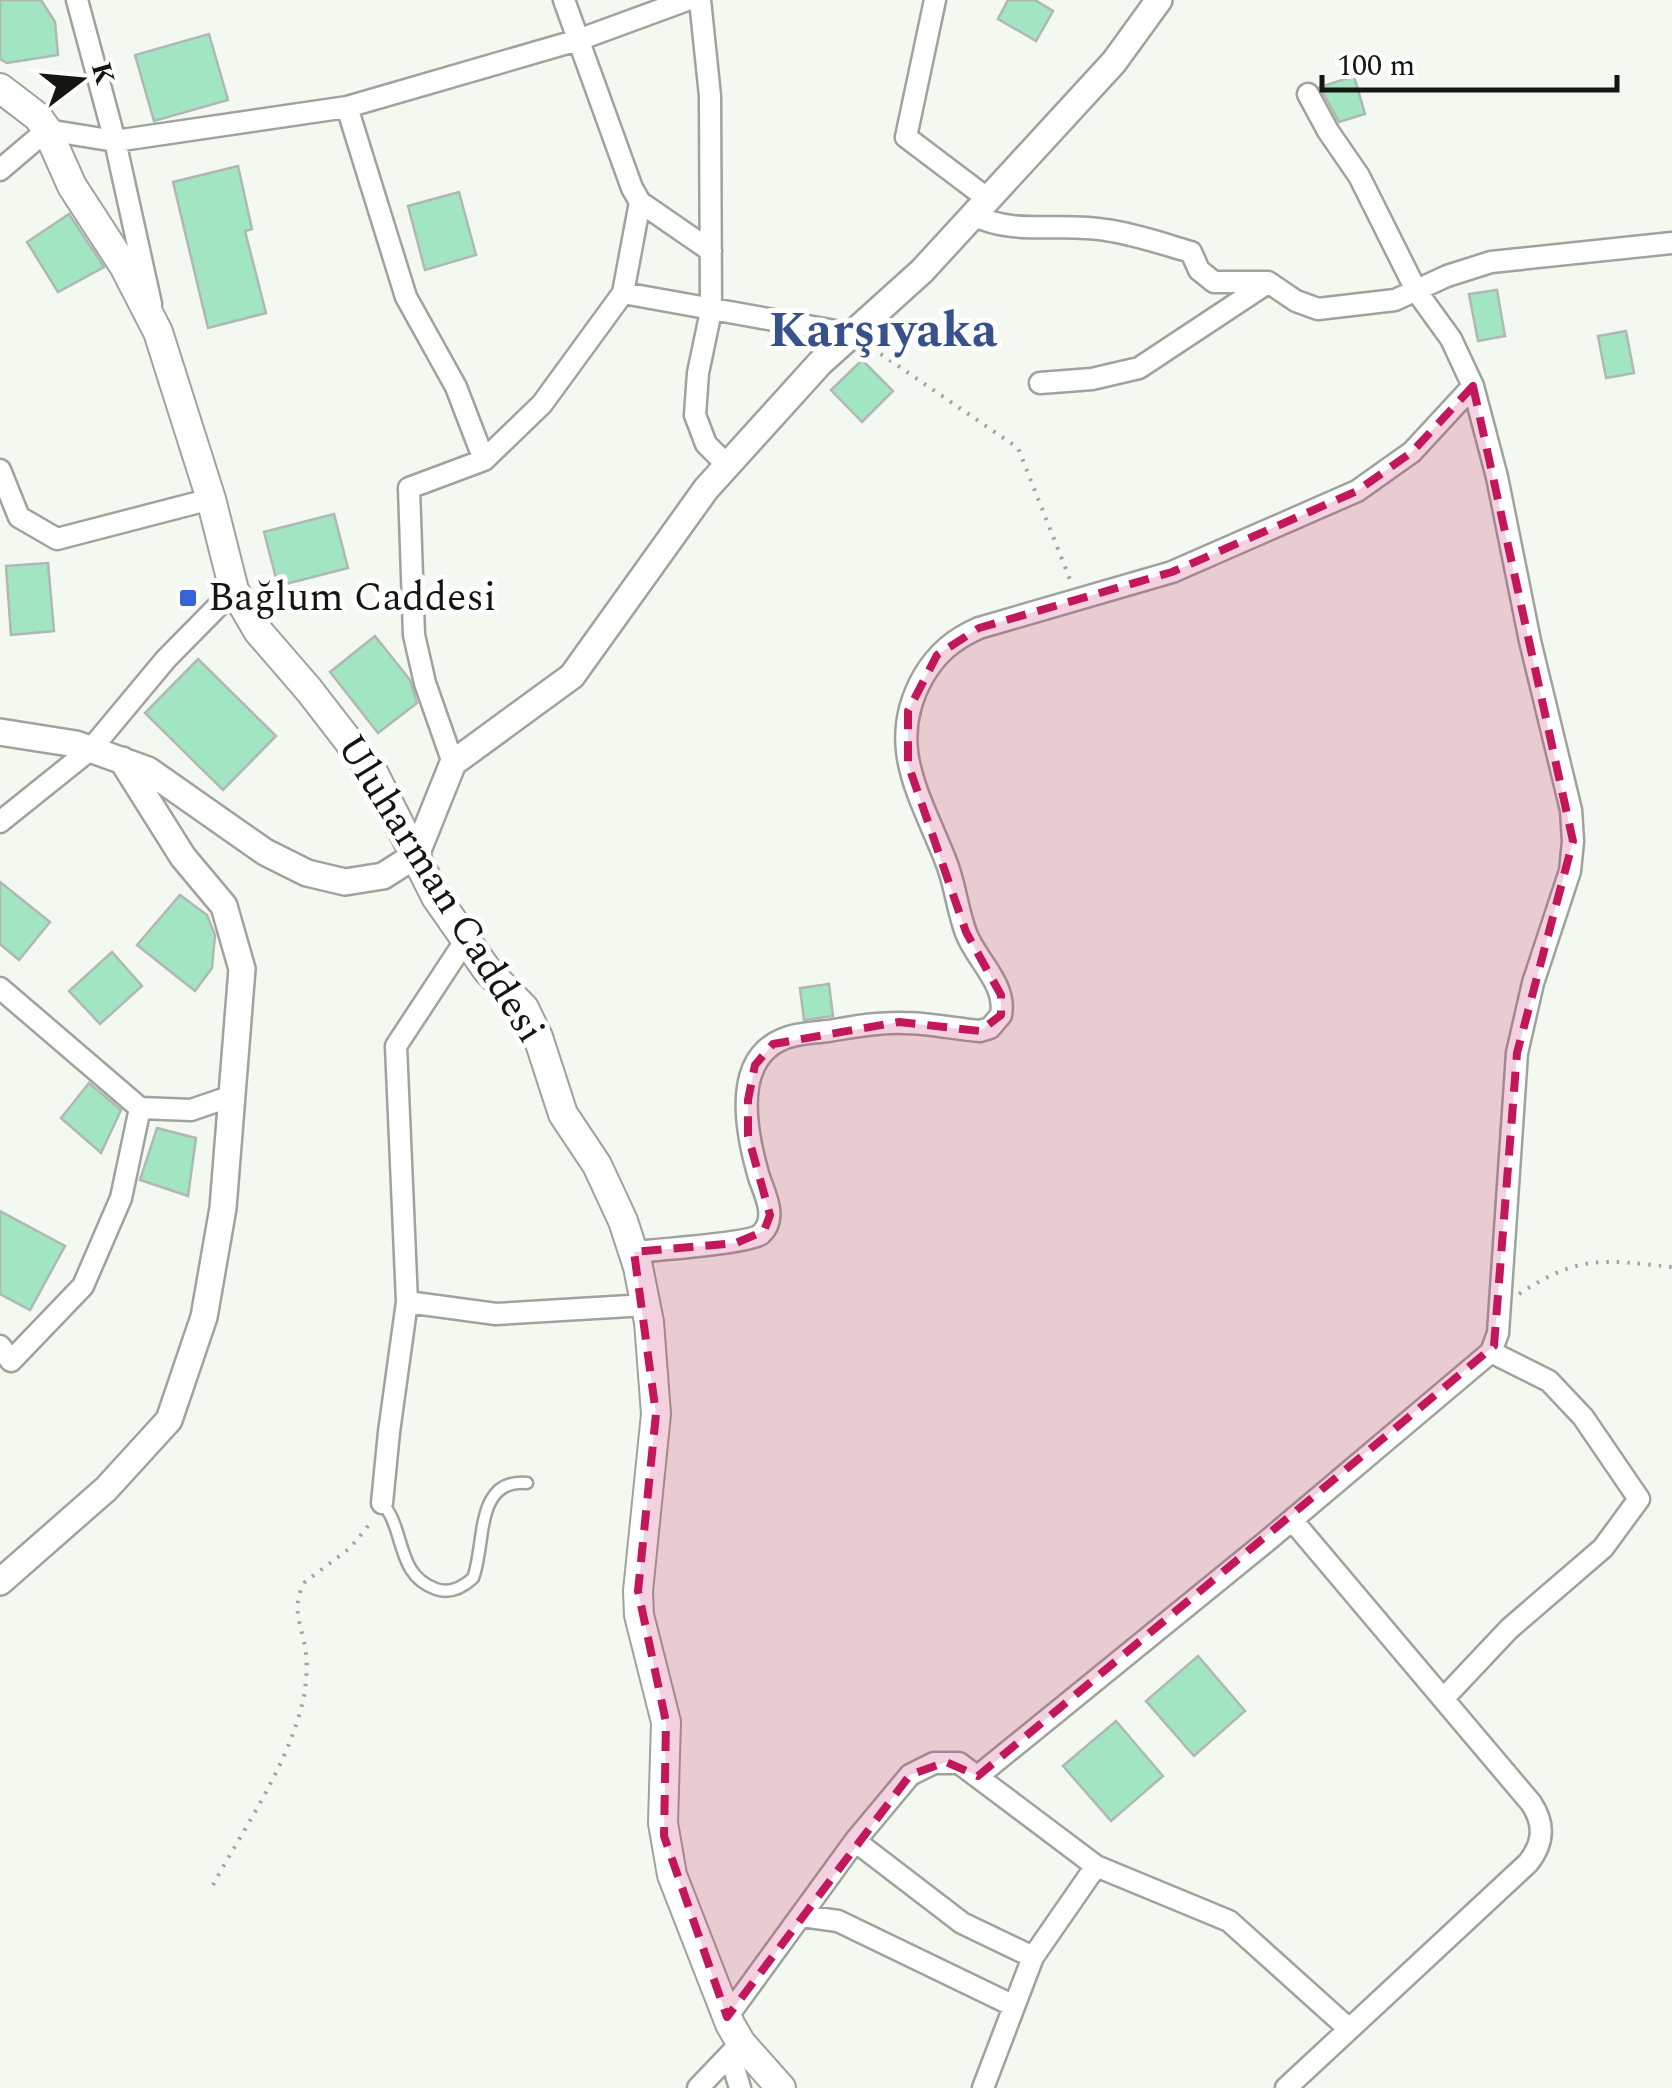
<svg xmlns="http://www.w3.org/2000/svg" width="1672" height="2088" font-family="Spectral,serif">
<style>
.building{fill:#a2e5c2;stroke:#b0b8b4;stroke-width:2.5}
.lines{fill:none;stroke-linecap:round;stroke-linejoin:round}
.service-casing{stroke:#9ea39c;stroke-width:15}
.minor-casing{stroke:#9ea39c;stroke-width:25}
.tertiary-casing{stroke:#9ea39c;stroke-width:30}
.secondary-casing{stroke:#9ea39c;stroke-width:32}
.path{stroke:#a0a49f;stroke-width:4;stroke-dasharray:2.5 8;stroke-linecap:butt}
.service{stroke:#fff;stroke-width:10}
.minor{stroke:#fff;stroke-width:20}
.tertiary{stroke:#fff;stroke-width:25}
.secondary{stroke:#fff;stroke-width:28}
.marked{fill:#c2185b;fill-opacity:0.2;stroke:#c2185b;stroke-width:8;stroke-dasharray:20 12;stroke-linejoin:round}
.poi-dot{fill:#3865d5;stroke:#fff;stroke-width:4}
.labels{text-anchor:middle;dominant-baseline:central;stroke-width:10;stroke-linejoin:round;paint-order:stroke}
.poi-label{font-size:40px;fill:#141613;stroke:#fff;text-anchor:start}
.street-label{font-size:40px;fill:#141613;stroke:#fff}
.district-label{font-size:50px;font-weight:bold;fill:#37518a;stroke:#fff}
</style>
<rect width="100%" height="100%" fill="#f3f8f1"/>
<path class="building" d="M0,0H41L55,22L58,55L7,63L0,59Z
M1008,0H1035L1053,11L1036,41L998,19Z
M209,34L228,100L154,121L135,55Z
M1354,76L1365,114L1339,122L1320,87Z
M238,166L252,229L245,231L266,313L208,328L173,182Z
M459,192L476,255L425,270L408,206Z
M69,214L104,267L58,292L27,242Z
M1497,290L1505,336L1478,341L1469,294Z
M1626,331L1634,373L1606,378L1598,336Z
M862,360L893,391L862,422L831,390Z
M334,514L348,568L278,586L264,532Z
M48,563L54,631L11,635L6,566Z
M375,636L410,680L417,703L378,733L330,672Z
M198,659L276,736L223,790L145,713Z
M0,882L50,922L19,960L0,944Z
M180,895L207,915L215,935L212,968L195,991L137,945Z
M112,952L142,986L100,1024L69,991Z
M829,984L833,1016L804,1020L800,988Z
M89,1083L121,1110L101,1153L61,1118Z
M157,1128L196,1138L188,1196L140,1180Z
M0,1211L65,1246L30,1310L0,1294Z
M1198,1656L1245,1711L1194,1756L1146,1701Z
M1116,1721L1163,1776L1111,1821L1063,1766Z"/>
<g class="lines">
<defs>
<path id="service" d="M382,1503C406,1529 395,1575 436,1589C450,1594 462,1588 473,1578C486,1545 474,1478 527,1483"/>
<path id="minor" d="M77,0L115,141L151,304
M564,0L632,188L640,202L711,251
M700,0L710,96L711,311L698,373L695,415L706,444L727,465
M935,0L906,137L988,199
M347,107L406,297L456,387L484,460
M0,170L47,130L115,141L347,107L578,40L687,0
M973,215C1015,236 1061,222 1106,230C1135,234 1163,244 1191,252L1199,270L1214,282H1268L1296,301L1318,309L1395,300L1447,276L1491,262L1672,243
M623,293L852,334
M1040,383L1092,379L1139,368L1266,284
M0,470L19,517L57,539L211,499
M453,763L425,683L414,635L409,488L484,460L542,404L623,293L640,202
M0,822L91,749L166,659L234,590
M467,938L396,1046L407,1302L496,1314L646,1305
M0,988L140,1108L121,1198L83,1286L11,1361L0,1346
M140,1108L191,1110L232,1096
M634,1252C655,1250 751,1243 761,1234C778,1218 765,1195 759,1177C747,1136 730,1061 783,1039C796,1033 813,1033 828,1031C853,1027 878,1022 904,1023C929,1023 954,1029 980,1031L990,1028L1001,1015C1007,984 976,960 966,933C957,909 955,882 945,859C920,795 885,745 923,677C937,653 954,639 979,628L1172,572L1357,491L1412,452L1473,386
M382,1503L389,1432L407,1302
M1444,1698L1509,1629L1603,1548L1639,1499L1583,1417L1549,1381L1491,1352
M978,1776L1267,1541L1491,1352L1498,1333L1517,1053L1533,983L1570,871L1573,841L1571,810L1530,641L1497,477L1473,386L1451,339L1417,292L1359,176L1328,131L1308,94
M855,1841L962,1923L1033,1957
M802,1916L838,1921L1014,2006
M727,2017L855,1841L910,1775L934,1763H959L1096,1866L1229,1921L1348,2028
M730,2055L740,2088
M698,2088L741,2043
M983,2088L1033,1957L1096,1866
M1286,2088L1528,1863C1544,1843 1545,1824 1531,1803L1292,1520"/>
<path id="tertiary" d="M0,732L76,744L148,770L265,852L307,873L345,882L383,876L416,855L453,763L572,676L706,489L820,363L922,271L1114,62L1159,0
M0,1582L106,1489L169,1420L204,1317L223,1208L242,969L224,906L183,857L122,760"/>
<path id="secondary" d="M0,88L38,117L47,130L72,186L124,266L158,332L211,499L234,590L258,631L309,690L374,774L436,897L487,970L524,1008L538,1037L563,1114L597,1165L623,1221L638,1267L649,1322L656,1414L638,1591L639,1615L666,1722L663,1823L672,1875L730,2024L741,2043L781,2088"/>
</defs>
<use href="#service" class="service-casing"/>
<use href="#minor" class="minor-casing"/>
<use href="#tertiary" class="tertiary-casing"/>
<use href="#secondary" class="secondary-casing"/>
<path class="path" d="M872,348L1018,448L1071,582
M1519,1294C1580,1254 1603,1260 1672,1267
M213,1885C245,1826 290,1763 304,1696C307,1679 308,1659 304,1642C299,1619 292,1604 305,1582L350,1548L373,1520"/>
<use href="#service" class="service"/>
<use href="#minor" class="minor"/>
<use href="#tertiary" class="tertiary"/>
<use href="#secondary" class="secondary"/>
</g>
<path class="marked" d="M1473,386L1573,841L1517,1053L1494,1346L978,1776L946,1762L910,1775L727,2017L664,1836L666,1722L638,1591L656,1414L634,1252L736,1243L764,1231L770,1215L748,1136V1100L755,1065L773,1044L899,1022L980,1031L1001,1015V995L966,932L908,764V711L937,655L979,628L1172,572L1357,491L1412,452Z"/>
<rect class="poi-dot" x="178" y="588" width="20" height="20" rx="5"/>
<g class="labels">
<g class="poi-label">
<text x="208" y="598">Bağlum Caddesi</text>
</g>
<g class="street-label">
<text transform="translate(440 889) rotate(58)">Uluharman Caddesi</text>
</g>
<g class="district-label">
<text x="883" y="331">Karşıyaka</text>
</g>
</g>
<g transform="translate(80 80) rotate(74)" stroke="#ffffff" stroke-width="8" paint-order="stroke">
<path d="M0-8L18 38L0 25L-18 38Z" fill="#141613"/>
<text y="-15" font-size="28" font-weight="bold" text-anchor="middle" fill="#141613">K</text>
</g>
<path d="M1322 75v15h295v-15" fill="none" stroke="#141613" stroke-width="5"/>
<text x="1337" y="75" font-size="30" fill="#141613" stroke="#ffffff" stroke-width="8" paint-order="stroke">100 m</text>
</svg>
